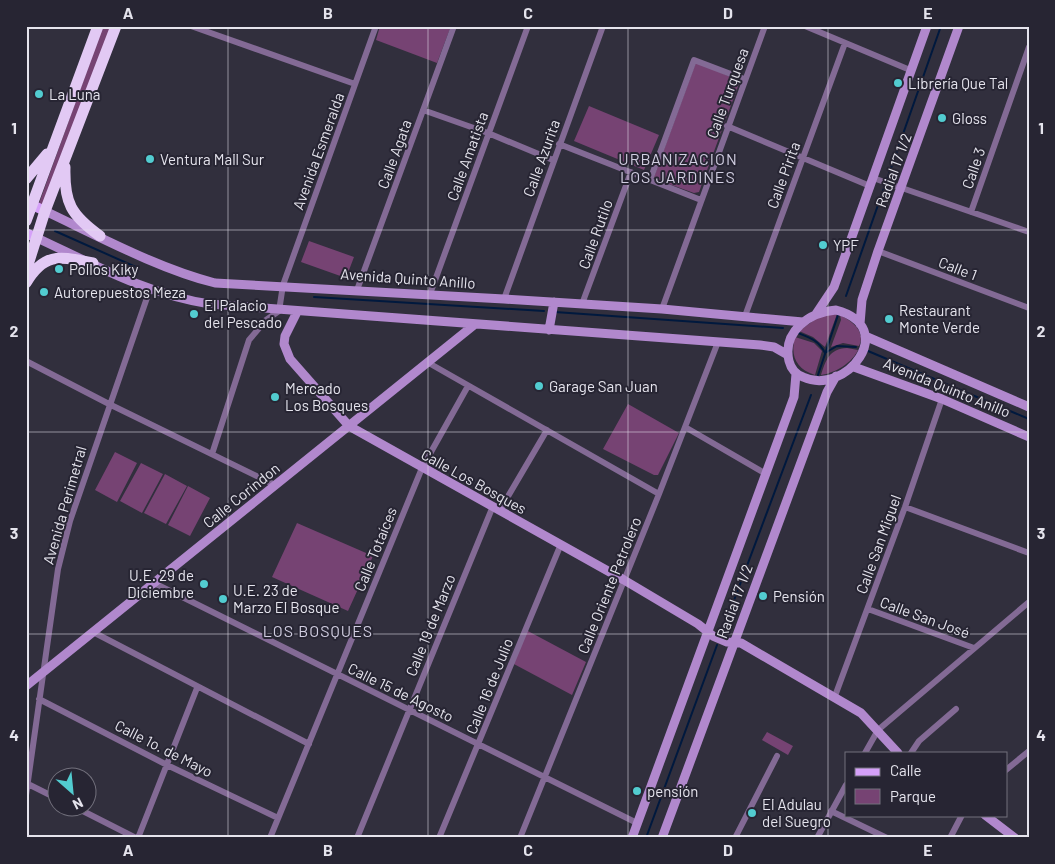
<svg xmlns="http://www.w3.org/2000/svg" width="1055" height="864" font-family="Barlow,sans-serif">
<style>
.green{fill:#764373}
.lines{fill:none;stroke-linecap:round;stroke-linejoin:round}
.stream{stroke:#00193e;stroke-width:2}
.street{stroke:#836a95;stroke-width:6}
.secondary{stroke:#b188cd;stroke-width:9}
.primary{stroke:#d5a0f9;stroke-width:10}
.highway{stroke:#e2c9f4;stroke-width:11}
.grid{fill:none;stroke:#e5e4ed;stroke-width:1;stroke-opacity:0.55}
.poi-dot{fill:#52ccd0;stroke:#272533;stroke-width:2}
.labels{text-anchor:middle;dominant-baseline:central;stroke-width:4;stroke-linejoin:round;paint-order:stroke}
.poi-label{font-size:15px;fill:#e5e4ed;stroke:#272533;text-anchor:start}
.street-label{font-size:15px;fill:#e5e4ed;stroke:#272533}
.neighbourhood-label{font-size:16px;letter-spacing:1px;fill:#d1cee1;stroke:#272533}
.neatline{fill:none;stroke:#e5e4ed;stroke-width:2}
.grid-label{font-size:16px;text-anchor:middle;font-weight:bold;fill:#e5e4ed}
</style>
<rect width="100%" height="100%" fill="#312f3d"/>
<path class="green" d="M103,26H113L43,208L38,206Z
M380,26H451L437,63L376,40Z
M696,62L740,81L699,192L694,193L655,179L654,177Z
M589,106L659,135L644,170L574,141Z
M309,241L354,257L346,278L301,262Z
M837,314L825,347L813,337L799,331L820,316Z
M840,315C852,321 866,331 859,346L843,343L831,347L841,320Z
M795,337L814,343L822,351L815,375C796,369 790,356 795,337Z
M847,348L858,350C852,363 835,373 821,375C826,360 829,349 847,348Z
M628,404L679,433L658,475H654L603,449Z
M115,452L137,463L117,502L95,490Z
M141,463L163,474L142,513L120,501Z
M165,474L187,486L166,524L144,513Z
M188,486L210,498L190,536L168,525Z
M297,523L373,556L348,611L272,577Z
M526,630L586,662L572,695L512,663Z
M767,732L793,746L788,755L762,740Z"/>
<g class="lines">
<path class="stream" d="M55,231L138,268
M846,296L941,26
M314,297L544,311
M555,312L783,328
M798,333C811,338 819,341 825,353L837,346L856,347
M868,351L1029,419
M818,375L838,315
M721,635L811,395
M646,838L717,645"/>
<path class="street" d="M191,26L355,84
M805,26L910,70
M423,110L488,133L553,160
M727,126L870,186
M559,144L701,200
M873,178L1029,232
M650,180L694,60L744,79
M971,212L1029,47
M878,251L1029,308
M357,290L454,26
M430,294L528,26
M504,299L603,26
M582,304L631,172
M662,309L765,26
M745,316L845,43
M26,361L109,404L275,485
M427,362L659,494
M685,427L766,474
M212,454L249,340L266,320L279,311L283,285L376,26
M905,507L1029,553
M500,510L547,430
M154,583L637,823
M868,609L974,648
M93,632L309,744
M835,696L905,507L942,399
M39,699L167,765L278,818
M865,753L878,730L1029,602
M911,753L919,741L956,709
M1006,770L1029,751
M28,784L58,799
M26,795L58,569L70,521L150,289
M73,806L136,838
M831,811L887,838
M138,838L197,688
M270,838L422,468L468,386
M357,838L493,506
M439,838L561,544
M520,838L659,494L718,342
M735,838L777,756
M817,838L846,785
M950,838L962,815"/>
<path class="secondary" d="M45,211C98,236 159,269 215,283L504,299L662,309L803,322
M37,238C93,264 149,295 210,304L760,345L774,347L788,355
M836,310C900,327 846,397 803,377C795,374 791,369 789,361C782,331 810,312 836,310Z
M297,312L285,336L284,344L290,359L349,426L624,580L698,624L713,636L727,642L741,643L861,713L898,753
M816,314L834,287L927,26
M860,324L862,300L878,251L959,26
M549,330L554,302
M865,336L1029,407
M854,367L942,399L1029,437
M26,686L474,325
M985,815L1015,838
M632,838L794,397L796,374
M662,838L827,392L836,376"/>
<path class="primary" d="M26,202L45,211
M26,233L37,238"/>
<path class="highway" d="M65,167C64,203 71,215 100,236
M26,179L47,154
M26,221L98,26
M26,271L45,211L116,26
M26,283C45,251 61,257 93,263"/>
</g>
<path class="grid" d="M228,26V838M428,26V838M628,26V838M828,26V838M26,230H1029M26,432H1029M26,634H1029"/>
<g class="poi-dot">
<circle cx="898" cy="83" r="5"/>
<circle cx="39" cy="94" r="5"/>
<circle cx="942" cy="118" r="5"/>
<circle cx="150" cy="159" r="5"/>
<circle cx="823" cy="245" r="5"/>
<circle cx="59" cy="269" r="5"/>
<circle cx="44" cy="292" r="5"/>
<circle cx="194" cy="314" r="5"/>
<circle cx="889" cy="319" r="5"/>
<circle cx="539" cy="386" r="5"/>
<circle cx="275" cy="397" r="5"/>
<circle cx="204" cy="584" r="5"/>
<circle cx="763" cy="596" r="5"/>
<circle cx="223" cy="599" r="5"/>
<circle cx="637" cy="791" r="5"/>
<circle cx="752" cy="813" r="5"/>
</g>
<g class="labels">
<g class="poi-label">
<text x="908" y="83">Librería Que Tal</text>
<text x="49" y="94">La Luna</text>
<text x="952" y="118">Gloss</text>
<text x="160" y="159">Ventura Mall Sur</text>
<text x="833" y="245">YPF</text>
<text x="69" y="269">Pollos Kiky</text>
<text x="54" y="292">Autorepuestos Meza</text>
<text x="204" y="305">El Palacio<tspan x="204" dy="17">del Pescado</tspan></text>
<text x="899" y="310">Restaurant<tspan x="899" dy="17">Monte Verde</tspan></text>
<text x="549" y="386">Garage San Juan</text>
<text x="285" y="388">Mercado<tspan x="285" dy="17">Los Bosques</tspan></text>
<text x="194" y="575" text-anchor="end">U.E. 29 de<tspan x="194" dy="17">Diciembre</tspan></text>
<text x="233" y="590">U.E. 23 de<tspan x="233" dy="17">Marzo El Bosque</tspan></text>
<text x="773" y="596">Pensión</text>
<text x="647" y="791">pensión</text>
<text x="762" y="804">El Adulau<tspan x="762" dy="17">del Suegro</tspan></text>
</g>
<g class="street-label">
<text transform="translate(727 93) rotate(-70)">Calle Turquesa</text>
<text transform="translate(318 151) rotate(-70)">Avenida Esmeralda</text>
<text transform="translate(394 154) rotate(-70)">Calle Agata</text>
<text transform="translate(467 156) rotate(-70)">Calle Amatista</text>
<text transform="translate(541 158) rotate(-70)">Calle Azurita</text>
<text transform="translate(973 168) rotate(-71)">Calle 3</text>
<text transform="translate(893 170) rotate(-70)">Radial 17 1/2</text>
<text transform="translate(783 175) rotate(-70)">Calle Pirita</text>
<text transform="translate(595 234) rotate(-70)">Calle Rutilo</text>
<text transform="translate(958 268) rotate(21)">Calle 1</text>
<text transform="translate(408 278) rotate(4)">Avenida Quinto Anillo</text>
<text transform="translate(947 387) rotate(22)">Avenida Quinto Anillo</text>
<text transform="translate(474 481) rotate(29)">Calle Los Bosques</text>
<text transform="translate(241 495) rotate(-39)">Calle Corindon</text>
<text transform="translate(64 505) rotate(-74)">Avenida Perimetral</text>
<text transform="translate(878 544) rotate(-70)">Calle San Miguel</text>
<text transform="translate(375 549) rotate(-68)">Calle Totaíces</text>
<text transform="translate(609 585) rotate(-68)">Calle Oriente Petrolero</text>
<text transform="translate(734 601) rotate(-70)">Radial 17 1/2</text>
<text transform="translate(925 617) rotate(20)">Calle San José</text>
<text transform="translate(430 625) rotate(-68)">Calle 19 de Marzo</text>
<text transform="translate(489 686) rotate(-68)">Calle 16 de Julio</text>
<text transform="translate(401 692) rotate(26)">Calle 15 de Agosto</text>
<text transform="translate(164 748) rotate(27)">Calle 1o. de Mayo</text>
</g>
<g class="neighbourhood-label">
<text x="678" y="158">URBANIZACION<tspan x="678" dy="18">LOS JARDINES</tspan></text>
<text x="318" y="630">LOS BOSQUES</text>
</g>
</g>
<rect width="1055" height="864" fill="none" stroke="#272533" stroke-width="55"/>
<rect x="845" y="752" width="162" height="65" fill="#272533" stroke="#73717d"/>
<rect x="855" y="768" width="25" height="8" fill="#d5a0f9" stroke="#73717d"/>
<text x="890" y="776" font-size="15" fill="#e5e4ed">Calle</text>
<rect x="855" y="789" width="25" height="15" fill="#764373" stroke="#73717d"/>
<text x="890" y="802" font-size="15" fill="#e5e4ed">Parque</text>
<g transform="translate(72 792) rotate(153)"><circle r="24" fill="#272533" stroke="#73717d"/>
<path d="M0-4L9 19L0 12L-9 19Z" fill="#52ccd0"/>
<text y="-8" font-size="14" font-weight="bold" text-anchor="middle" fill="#e5e4ed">N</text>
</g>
<rect x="28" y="28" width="1000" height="808" class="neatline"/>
<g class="grid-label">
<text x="128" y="19">A</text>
<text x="328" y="19">B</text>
<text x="528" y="19">C</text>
<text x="728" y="19">D</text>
<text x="928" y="19">E</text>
<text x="14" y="134">1</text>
<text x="1041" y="134">1</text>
<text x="14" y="337">2</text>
<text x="1041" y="337">2</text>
<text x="14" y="539">3</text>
<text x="1041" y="539">3</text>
<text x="14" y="741">4</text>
<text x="1041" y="741">4</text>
<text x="128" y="856">A</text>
<text x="328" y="856">B</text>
<text x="528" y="856">C</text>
<text x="728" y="856">D</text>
<text x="928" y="856">E</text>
</g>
</svg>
